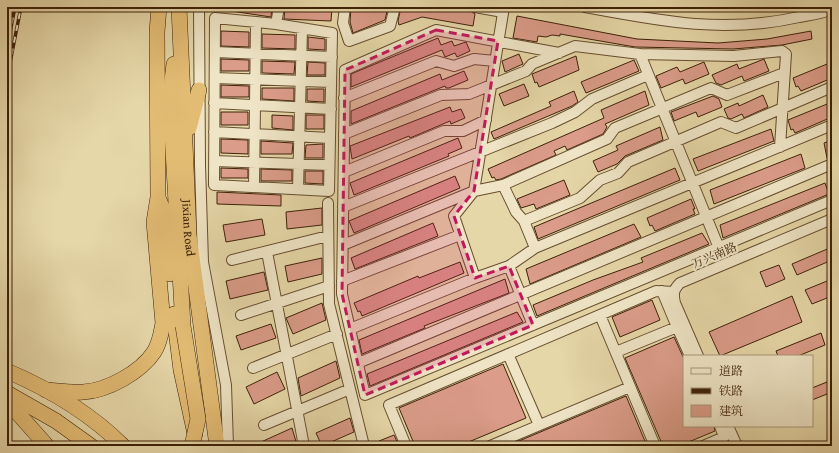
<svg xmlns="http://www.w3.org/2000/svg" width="839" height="453" font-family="'Gentium Book Plus','Noto Serif SC',serif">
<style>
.building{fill:#db9c89;stroke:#3d2108}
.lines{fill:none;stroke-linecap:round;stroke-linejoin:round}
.minor-casing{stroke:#674e30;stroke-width:12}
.highway-casing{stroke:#3d2108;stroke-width:16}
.minor{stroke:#efe5c6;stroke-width:10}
.highway{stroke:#e3bc74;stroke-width:15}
.rail-casing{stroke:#3d2108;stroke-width:3.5}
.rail{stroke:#efe5c6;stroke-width:2;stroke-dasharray:6;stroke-linecap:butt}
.highway-bridge-casing{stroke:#3d2108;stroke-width:16;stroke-linecap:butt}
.highway-bridge{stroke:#e3bc74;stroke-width:15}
.marked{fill:#c2185b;fill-opacity:0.2;stroke:#c2185b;stroke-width:3;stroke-dasharray:8 5;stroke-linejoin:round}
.labels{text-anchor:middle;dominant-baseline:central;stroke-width:4;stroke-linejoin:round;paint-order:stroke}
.street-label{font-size:12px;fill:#3d2108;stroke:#efe5c6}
</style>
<rect width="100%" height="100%" fill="#e6d7a8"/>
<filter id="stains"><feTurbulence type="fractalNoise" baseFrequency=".005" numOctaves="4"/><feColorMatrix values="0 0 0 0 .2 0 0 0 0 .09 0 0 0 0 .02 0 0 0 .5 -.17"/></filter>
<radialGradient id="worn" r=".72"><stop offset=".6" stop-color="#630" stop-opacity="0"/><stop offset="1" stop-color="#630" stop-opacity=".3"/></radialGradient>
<path class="building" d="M224,7H272L271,17L224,10Z
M285,7H332L331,21L284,19Z
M351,7H388L385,20L353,33L350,22Z
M401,7H455L469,10L475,14L473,26L422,17L399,25L398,21Z
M517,16L637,39L718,43L767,39L811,31L812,39L782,45L733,49L635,47L560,34V36L552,35L546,37L538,36L537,42L513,38Z
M221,31L249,32V47L221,46Z
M262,34L295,35V49L262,48Z
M308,37L325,39V50L308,49Z
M438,38L441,45L452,41L454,46L466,42L470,51L457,57L455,53L445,57L442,50L351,87V74Z
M519,54L523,64L505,72L502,61Z
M576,56L579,70L539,87L537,82L535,83L532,74Z
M221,59L249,60V71H221Z
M764,59L769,71L744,81L742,76L721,85L716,83L712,75L737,64L739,69Z
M634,60L639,71L586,93L581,82Z
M262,61L295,62L294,74L262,73Z
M308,62L325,63V75H307Z
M704,62L709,74L685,84L683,79L661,88L656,76L677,67L680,72Z
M832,62V78L801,91L798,86L796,87L793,78Z
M464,71L468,80L449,88H446L445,86L351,124V111L440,74L442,80Z
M524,84L529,96L504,106L499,94Z
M221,85L249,86V97H221Z
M262,88H294V101L262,99Z
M307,89H324V102L307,101Z
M574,91L578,102L572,106L494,139L491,132L551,106L549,102Z
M645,91L649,105L605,124L607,127L603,134L567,150L565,146L554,151L556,155L501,179L496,180L494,177L492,178L488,169L604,118L601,110Z
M763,95L768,107L744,118L742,114L731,119L728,118L724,109L738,103L739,106Z
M713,96L719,99L722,107L698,117L696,112L674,121L671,112Z
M832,102V117L795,133L793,129L791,130L788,120Z
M450,107L452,112L461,109L465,118L451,124L450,121L410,138L409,136L352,159L350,146Z
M221,112H248V125H221Z
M272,115L293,116V130L272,128Z
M306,115H324V129H306Z
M660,127L663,140L625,156L617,164L598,172L593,161L618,150L616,146Z
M771,129L774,141L698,171L693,159Z
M458,138L462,148L448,154L449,156L354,195L350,183Z
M221,139L248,140V154L221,153Z
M832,140V156L827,158L824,143Z
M261,141L293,143L292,154H261Z
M323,144V158H305L306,145Z
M801,154L805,168L714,204L710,190Z
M221,168L248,169V178H221Z
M675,168L680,180L538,239L534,227Z
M261,169L292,170V181H261Z
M305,171H323V184L305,183Z
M455,176L460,188L354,233L349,221Z
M564,180L570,195L536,209L534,204L521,208L517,199Z
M825,183L829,194L723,238L720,225Z
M217,192L281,195V206L217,204Z
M691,199L695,209H693L695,214L655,231L652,225L650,226L647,218Z
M322,208V225L287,229L286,212Z
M262,219L265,235L226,242L223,225Z
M433,223L438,236L355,269L351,258Z
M634,224L641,237L530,284L526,269Z
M702,233L709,244L537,316L533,305L593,280L643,262L641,258Z
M832,247V260L797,275L792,264Z
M322,258V274L288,282L285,266Z
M460,262L464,273L362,316L360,311L358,312L354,303L418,276L419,278Z
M779,265L785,279L766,287L760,272Z
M264,272L268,290L230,299L226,281Z
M505,279L509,293L424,326L425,328L362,354L359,340Z
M832,279V296L812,304L805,290Z
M792,296L802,322L720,356L709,332Z
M652,300L660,320L620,337L612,317Z
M322,303L326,320L293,334L286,318Z
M517,312L523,322L370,386L367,374Z
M271,324L276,338L241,350L236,336Z
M821,333L825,345L798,356H778L776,351Z
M674,337L684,359V426H714L715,431L679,446H663L625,358Z
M336,361L340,378L301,396L298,378Z
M503,364L526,418L459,446H415L399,408Z
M277,372L285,389L254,404L246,387Z
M832,380V392L812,400V388Z
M626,396L647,446H507Z
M350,418L354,432L322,446L316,433Z
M292,428L297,445L263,446L261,442Z
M394,435L399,446H382L379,441Z"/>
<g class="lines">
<defs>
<path id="minor" d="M199,7L200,165L203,262L226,385L228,446
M345,7L343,23L349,41L390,26L395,7
M475,7L503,12
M504,7L474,191L454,216L475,278L509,266L533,325L832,200
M585,7C660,21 724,34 799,17C810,15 822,14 832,9
M215,18L276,24L332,33L329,191L214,185Z
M276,24L279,7
M215,52L332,57
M640,54L734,56L782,51L786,54L780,147
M215,78L331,82
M344,98L436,61L454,66L474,59L495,61
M214,103L331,109
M214,132L330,138
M344,134L441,95L469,94L526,71L532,64L575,46L640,54L719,248
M214,161L329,165
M344,172L444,131H463L486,120
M503,185L516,212L524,221L535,248L509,266
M254,187L256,22
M298,189L302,29
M328,203L329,304L364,446
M343,207L552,123L575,112L592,99L648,75
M524,221L580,198L600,180L618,173L628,162L721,122L736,128L832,87
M343,245L474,191L503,185L607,139L615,128L711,88L727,95L784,73
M535,248L832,125
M267,252L304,446
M232,260L328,236
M342,281L460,235
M241,315L329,286
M600,315L655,446
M533,325L365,395L342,294L345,70L436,30L559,53
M677,327L690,356
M350,329L475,278
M616,352L677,327L662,291
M508,354L539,425
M698,356L675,303C673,294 673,290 680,283L832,219
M358,363L832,164
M253,368L337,334
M264,425L350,389
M728,426L737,446
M406,446L389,405L656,291L674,292
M490,446L630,387
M703,446L724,437L720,426"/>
<g id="highway">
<path id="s1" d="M179,7L189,235L217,446"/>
<path d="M174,64L170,97L183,326"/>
<path d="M189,128L199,90"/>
<path d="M159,200L165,214L170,274"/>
<path d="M174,314L181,370L195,434"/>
<path d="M7,371C49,389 90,413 123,446"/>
<path d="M46,390C58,391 71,393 83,392C107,391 141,372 154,352C160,343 161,333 163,323L154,222L158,197L157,32L159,7"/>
<path d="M7,393L56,421L91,446"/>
<path d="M7,401L47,446"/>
</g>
</defs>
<use href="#minor" class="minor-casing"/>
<use href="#highway" class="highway-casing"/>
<use href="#minor" class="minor"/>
<use href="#highway" class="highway"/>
<defs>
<path id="rail" d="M7,47L15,7
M7,78L21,7"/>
</defs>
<use href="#rail" class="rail-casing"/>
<use href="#rail" class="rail"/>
<defs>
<path id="highway-bridge" d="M183,326L198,419L192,446"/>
</defs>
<use href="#highway-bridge" class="highway-bridge-casing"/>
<use href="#highway-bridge" class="highway-bridge"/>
</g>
<path class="marked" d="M436,30L498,41L474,191L454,216L475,278L509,266L533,325L365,395L342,294L345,70Z"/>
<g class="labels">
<g class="street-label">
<text stroke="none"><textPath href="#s1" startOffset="221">Jixian Road</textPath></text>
<text transform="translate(714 255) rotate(-23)">万兴南路</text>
</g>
</g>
<rect width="839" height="453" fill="none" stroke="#e6d7a8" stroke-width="24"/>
<rect x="8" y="8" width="823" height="437" fill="none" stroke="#3d2108" stroke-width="2"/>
<rect x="12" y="12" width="815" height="429" fill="none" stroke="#3d2108"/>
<rect x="683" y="355" width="130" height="72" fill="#efe5c6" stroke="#a8977a"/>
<rect x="691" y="368" width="20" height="6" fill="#efe5c6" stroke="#a8977a"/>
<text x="719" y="375" font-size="12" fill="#3d2108">道路</text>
<rect x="691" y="388" width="20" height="6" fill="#3d2108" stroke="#a8977a"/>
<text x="719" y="395" font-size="12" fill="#3d2108">铁路</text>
<rect x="691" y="405" width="20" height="12" fill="#db9c89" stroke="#a8977a"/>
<text x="719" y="415" font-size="12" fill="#3d2108">建筑</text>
<rect width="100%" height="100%" filter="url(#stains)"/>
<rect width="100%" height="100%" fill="url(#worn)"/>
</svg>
